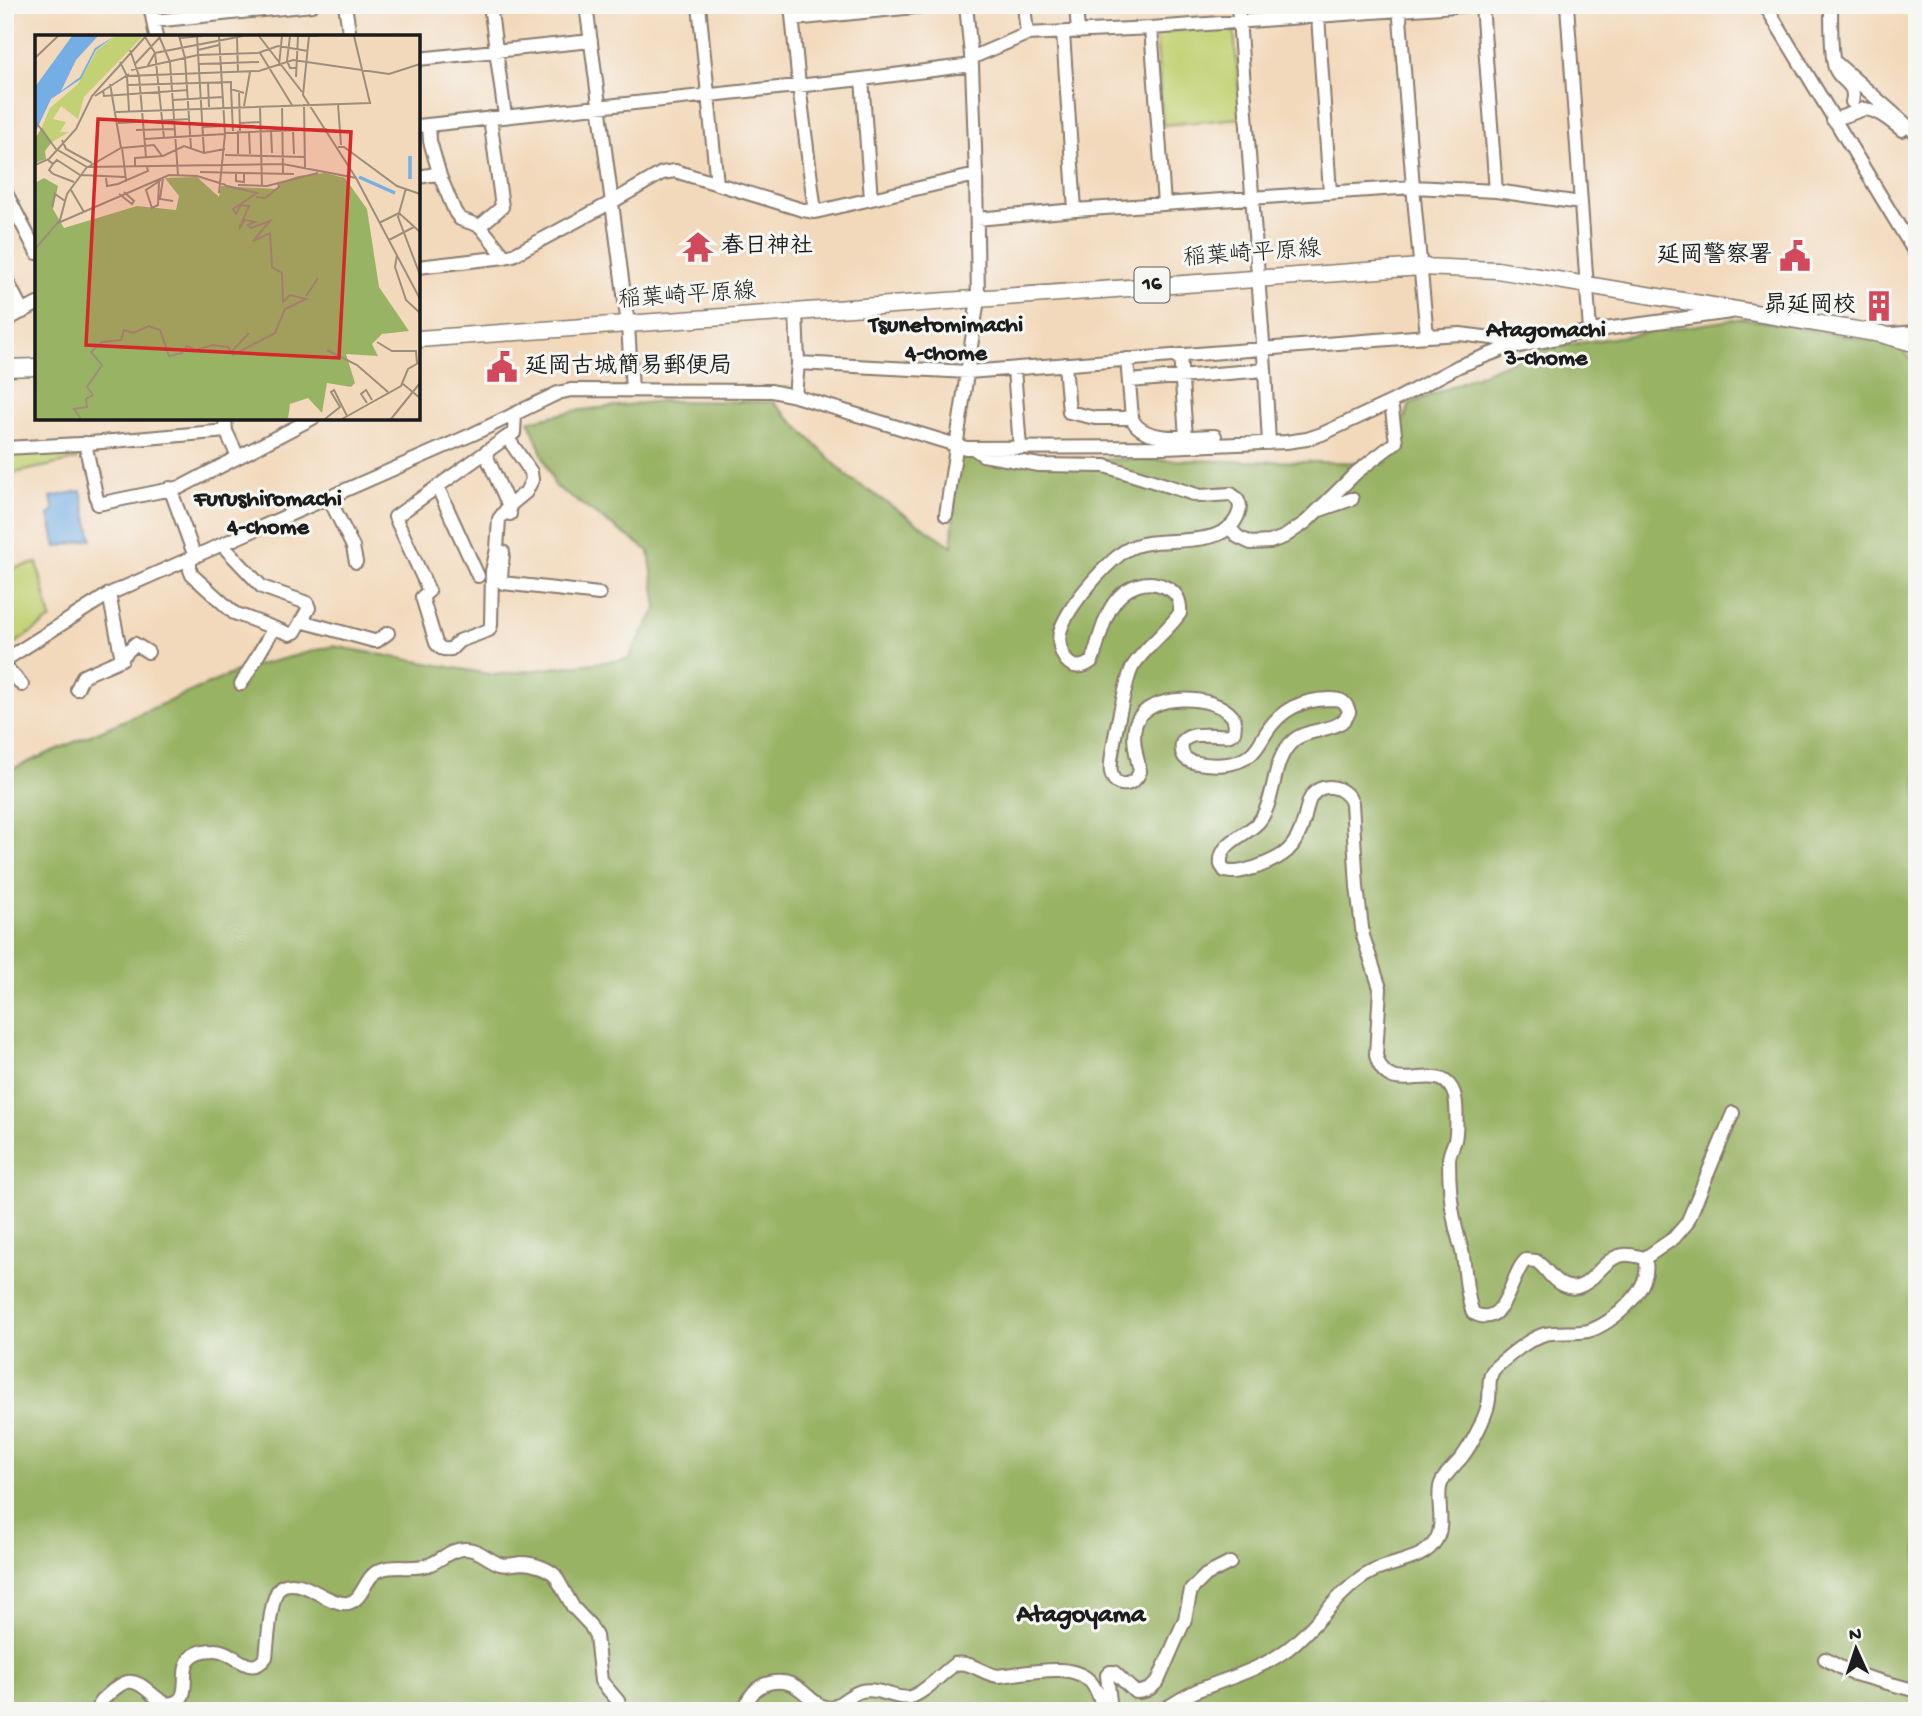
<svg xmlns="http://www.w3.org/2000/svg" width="1922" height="1716" font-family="'Gochi Hand','Klee One',sans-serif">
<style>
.green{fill:#c2d173;stroke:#6f7648;stroke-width:2}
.forest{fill:#99b365;stroke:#5a6840;stroke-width:2}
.water{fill:#74aee5;stroke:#486580;stroke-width:2}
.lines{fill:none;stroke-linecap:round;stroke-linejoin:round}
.minor-casing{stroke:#887a6c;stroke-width:16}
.major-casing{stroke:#887a6c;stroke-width:19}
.minor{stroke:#fff;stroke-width:12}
.major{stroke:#fff;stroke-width:16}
.labels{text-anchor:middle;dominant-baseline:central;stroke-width:6;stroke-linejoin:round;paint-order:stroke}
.shield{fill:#f6f6f2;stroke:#5d5d5c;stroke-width:2}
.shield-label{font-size:21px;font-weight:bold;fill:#1c1c1c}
.poi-label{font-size:23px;font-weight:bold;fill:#1c1c1c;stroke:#f6f6f2;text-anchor:start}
.street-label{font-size:23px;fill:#1c1c1c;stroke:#f6f6f2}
.neighbourhood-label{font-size:24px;font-weight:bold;fill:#1c1c1c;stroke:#f6f6f2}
.quarter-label{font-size:26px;font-weight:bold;fill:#1c1c1c;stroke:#f6f6f2}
.inset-river{fill:none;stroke:#74aee5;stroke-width:3.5}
.inset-road{fill:none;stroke:#9d8d7b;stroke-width:2}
.view{fill:#d62828;fill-opacity:0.15;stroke:#d62828;stroke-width:3.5}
.inset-edge{fill:none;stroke:#1c1c1c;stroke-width:3.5}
</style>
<rect width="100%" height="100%" fill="#f6f6f2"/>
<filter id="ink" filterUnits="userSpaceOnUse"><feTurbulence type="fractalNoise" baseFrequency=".0143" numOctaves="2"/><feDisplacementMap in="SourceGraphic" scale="14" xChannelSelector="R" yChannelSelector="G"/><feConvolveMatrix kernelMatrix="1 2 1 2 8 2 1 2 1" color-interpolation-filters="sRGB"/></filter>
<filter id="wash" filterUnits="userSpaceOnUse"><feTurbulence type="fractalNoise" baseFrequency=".00686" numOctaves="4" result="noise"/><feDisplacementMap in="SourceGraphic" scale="28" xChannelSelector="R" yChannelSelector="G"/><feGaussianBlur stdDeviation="1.57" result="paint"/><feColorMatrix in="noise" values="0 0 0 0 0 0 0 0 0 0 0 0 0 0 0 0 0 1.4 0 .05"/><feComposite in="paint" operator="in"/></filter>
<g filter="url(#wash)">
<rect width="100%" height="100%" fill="#f3d9bb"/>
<path class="green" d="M1231,26L1234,29L1241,118L1163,125L1156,35L1159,32Z
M75,451L76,460L5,475V455Z
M37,563L51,619L5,650V570Z"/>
<path class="forest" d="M1743,318L1898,345L1917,365V1711H5V772L243,669L333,646L494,675L628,659L657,608L649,551L555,486L529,421L574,411L661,401L773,402L848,477L952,546L956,457L1386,463L1410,404L1540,349Z"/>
<path class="water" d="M81,491L92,539L56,547L49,514L54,513L51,497Z"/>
</g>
<g filter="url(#ink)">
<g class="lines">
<defs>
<path id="minor" d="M150,5L156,37
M345,5L350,37
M490,5L505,116
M586,5L628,325L632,390
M699,5L717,184
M791,5L799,85L815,212
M1024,5L1027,34
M1076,5L1078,32
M1238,5L1265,370L1269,443
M1399,5L1413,187L1427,336
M1482,5L1496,191
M1567,5L1590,331
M1765,5L1917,256
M1831,5C1831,18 1831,58 1835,68C1841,83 1857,83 1852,102
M1318,16L1330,192
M793,19L935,5
M153,21L312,5
M1151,28L1164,204
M1063,33L1075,210
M971,58L1027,34L1151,28L1469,5
M418,59L591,41
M1834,61L1917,134
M862,79L871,199
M1833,120L1864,109C1879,110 1890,121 1902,130
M429,125L430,141L440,176
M418,126L862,79L972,65
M418,177L436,174L440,176L455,212L460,219L480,226L505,257
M5,191L37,253
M977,219L1075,210L1413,187L1496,191L1581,203
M480,226L502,207L490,118
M418,267L505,257L513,255L612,202L662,173L675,171L803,210L815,212L976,175
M5,277L23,312
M5,321L37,304
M1892,334L1917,332
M1180,355L1186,437
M798,363L968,372L1427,336L1460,334L1516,341
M1065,364L1069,412L1095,418H1132L1127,359
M1014,369L1020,448
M1129,381L1265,370
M795,396L798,363L796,312
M225,418L226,431L238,457
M1132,418C1141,444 1193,436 1215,436L1216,445
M507,437L395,517L429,591L422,597L436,643C440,649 443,650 451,649L459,641L489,630L491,625L492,571L497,549L499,519L509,506L526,492L532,480L531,472L507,437L514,433L515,414
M85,443L98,504L181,487L313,418
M5,448L79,444L226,431
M973,448L983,455L1039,465L1105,466L1200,496L1231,494C1237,498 1242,504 1239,512C1229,547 1176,538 1148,543C1138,544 1131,547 1123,552C1102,568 1067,607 1060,632C1056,652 1070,678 1092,661C1102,633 1106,595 1138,585C1147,582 1157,583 1165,587C1177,592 1181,600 1180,613C1167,632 1146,646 1133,666C1127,675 1108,762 1111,772C1114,790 1135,787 1140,771C1137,757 1131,737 1136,723C1148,692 1215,694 1232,716C1236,721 1235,726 1234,732L1230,735C1217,737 1177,727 1182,751C1183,759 1190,762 1198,763C1214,766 1237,766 1250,755C1257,750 1261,741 1266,733C1281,709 1301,700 1329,699C1340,699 1346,700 1349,712C1342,733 1309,727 1294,740C1271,759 1277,795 1261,819C1250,836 1218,840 1221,865L1225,871C1237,874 1246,870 1257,867C1284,857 1296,849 1304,820C1306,814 1307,805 1310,799C1319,780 1345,785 1352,803L1357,887L1363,936L1380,988L1376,1055C1388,1106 1443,1052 1455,1097C1457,1106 1457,1131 1455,1140C1453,1147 1449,1153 1449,1160C1449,1179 1451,1206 1455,1224C1457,1235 1461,1245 1463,1256C1466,1275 1466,1296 1473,1313C1507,1331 1510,1273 1526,1260L1536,1261C1547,1268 1552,1282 1565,1286C1590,1296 1600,1257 1624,1255C1631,1254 1639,1257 1645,1258C1655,1287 1613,1324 1588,1331C1574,1334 1559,1331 1545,1334C1528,1339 1510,1355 1497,1366C1485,1376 1492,1391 1488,1405C1484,1421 1471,1445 1462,1457C1455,1466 1442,1476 1440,1487C1437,1504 1445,1525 1436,1540C1423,1563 1387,1561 1366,1575C1337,1593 1316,1627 1289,1648C1262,1669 1229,1678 1198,1690C1185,1696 1173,1704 1161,1711
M485,453L509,506L510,514
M170,488L195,557
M438,488L478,576
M329,498L353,547L356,562
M1320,510L1352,499
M946,515L978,299L976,175L972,65L966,5
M1229,527L1238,537L1251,543L1270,542L1284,537L1306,522L1357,472L1396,442L1391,402
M503,552L501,578L503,583L599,594
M190,559V570L192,575L234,613L290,634L295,632L309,608L307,603L262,587L227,550L225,544
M301,621L374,641H377L388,633
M122,657L135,644L148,652
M5,660L109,594L473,434L558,393L571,390L771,391L795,396L966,448L1164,447L1286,442L1307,439L1322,434L1391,402L1459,366L1501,350L1590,331L1731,312
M5,666L22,685
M241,684L274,628
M77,689L83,676L122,659L109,594
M1645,1258L1674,1238L1687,1223L1733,1113
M1825,1659L1851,1673L1917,1691
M98,1711L101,1701C108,1695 118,1684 127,1682C147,1678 160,1715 179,1700C194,1689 169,1651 214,1650C234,1649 249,1680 266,1657C268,1643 270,1592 282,1586C303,1576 328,1606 348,1603C364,1600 364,1576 380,1570C394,1564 412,1570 428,1565C441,1561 451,1548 466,1549C479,1549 488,1560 500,1564C507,1566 514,1564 521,1563C533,1563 547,1568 555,1575L573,1607L590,1625L596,1636L601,1681L618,1701L623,1711
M744,1711C748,1698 755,1686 769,1683C804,1675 807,1709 833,1708C855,1693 860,1685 888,1694C895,1696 903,1699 910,1697C924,1694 942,1673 955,1664C972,1661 982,1674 998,1676C1025,1674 1075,1659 1093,1685C1099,1693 1101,1702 1103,1711
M1111,1711L1107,1675L1110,1672H1114L1135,1692C1146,1692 1151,1689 1158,1681L1185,1619L1191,1590L1206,1575L1230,1563"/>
<path id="major" d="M418,339L1421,267L1497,270L1881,334L1917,344
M5,368L37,367"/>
</defs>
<use href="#minor" class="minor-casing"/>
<use href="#major" class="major-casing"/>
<use href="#minor" class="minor"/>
<use href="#major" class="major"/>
</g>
</g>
<defs>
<symbol id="temple-bare" viewBox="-9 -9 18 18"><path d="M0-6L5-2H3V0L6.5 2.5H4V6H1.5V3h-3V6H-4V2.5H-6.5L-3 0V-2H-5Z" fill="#d1495b" stroke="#f6f6f2" stroke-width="2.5" paint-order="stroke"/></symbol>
<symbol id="civic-bare" viewBox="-9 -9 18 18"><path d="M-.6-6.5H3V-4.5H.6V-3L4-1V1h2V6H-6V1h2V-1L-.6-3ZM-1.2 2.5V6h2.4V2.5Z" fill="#d1495b" stroke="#f6f6f2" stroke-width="2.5" paint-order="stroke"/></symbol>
<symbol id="building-bare" viewBox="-9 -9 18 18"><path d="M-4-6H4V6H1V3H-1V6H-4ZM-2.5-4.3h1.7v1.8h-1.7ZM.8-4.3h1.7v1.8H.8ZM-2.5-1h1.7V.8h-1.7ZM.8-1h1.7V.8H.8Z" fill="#d1495b" stroke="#f6f6f2" stroke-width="2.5" paint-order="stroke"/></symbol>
</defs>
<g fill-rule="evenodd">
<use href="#temple-bare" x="676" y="225" width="44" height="44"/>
<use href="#civic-bare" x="1773" y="234" width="44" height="44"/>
<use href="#building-bare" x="1857" y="284" width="44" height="44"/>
<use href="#civic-bare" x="480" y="345" width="44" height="44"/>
</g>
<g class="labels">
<rect class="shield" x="1134.5" y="267.5" width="35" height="35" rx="5"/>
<g class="shield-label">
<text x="1152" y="285">16</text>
</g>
<g class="poi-label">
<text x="721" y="247">春日神社</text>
<text x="1772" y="256" text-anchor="end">延岡警察署</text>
<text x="1856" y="306" text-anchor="end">昴延岡校</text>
<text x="525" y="367">延岡古城簡易郵便局</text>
</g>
<g class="street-label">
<text transform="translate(1252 255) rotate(-4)">稲葉崎平原線</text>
<text transform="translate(687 297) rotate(-4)">稲葉崎平原線</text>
</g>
<g class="neighbourhood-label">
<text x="946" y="326">Tsunetomimachi<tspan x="946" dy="28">4-chome</tspan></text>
<text x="1546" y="331">Atagomachi<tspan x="1546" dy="28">3-chome</tspan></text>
<text x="268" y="500">Furushiromachi<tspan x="268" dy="28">4-chome</tspan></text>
</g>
<g class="quarter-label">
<text x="1081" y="1616">Atagoyama</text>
</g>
</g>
<g transform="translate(35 35)">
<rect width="385" height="385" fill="#f3d9bb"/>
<path d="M81,1H108L49,62L43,84L26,71L18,84L31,87L25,97H34L17,107L7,92L15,73L43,49L62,15Z" fill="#c2d173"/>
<path d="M7,92L17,107L10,116L11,124L0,128V104ZM290,138L310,143L332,174L344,252L374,296L347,299L337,309L343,321L311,319L320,348L316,352L292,348L287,378L273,363L255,369L253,384H0V148L9,143L23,151L18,174L29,193L102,171L141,175L144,161L130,143L162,142L184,162L186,151L242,154L246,147L263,141Z" fill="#99b365"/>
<path d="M37,1H63L41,25L26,56L45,42L60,13L80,1L61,15L46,44L16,64L0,98V52Z" fill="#74aee5"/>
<path class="inset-river" d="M324,142L360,158M375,144V121"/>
<path class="inset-road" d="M124,1L135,27L143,140M144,1L150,23L156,113M162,1L169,118M184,1L190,99L184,158M224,1L267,57M255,1L252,26L255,33H261M259,1H283M274,1L268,60L321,143M110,2L120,18L129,103M145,3L168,1M202,3L203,37M95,15L104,41L111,122M163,15L184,10M225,18L257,70M0,23L23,1M85,27L92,41L94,76M100,29L125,2M164,29L224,27M244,30L247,1M112,32L120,18L208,1M96,35L163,20L223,18L243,11L273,16M92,41L224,36L258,25L354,39L385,29M261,42L263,1M173,47L174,72M75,49L86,113M93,50L196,47V54M68,55L69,61L153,55M204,56L205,96M60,61L94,39M138,65L188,62M269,69L270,134M303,69L306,110M247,70L248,138M209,71L215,37M225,71L227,151M81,77L335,68L319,1M0,86L21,114L52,132L248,129L321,143L385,264M83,88L155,84M204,88L226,87M167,92L190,91M101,95L140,94M236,95L237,118M258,95L259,119M198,96L196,54L209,58M203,96V119M214,96L215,119M190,98L292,94M110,104L190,99M27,105L31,114L57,128M303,112H309L362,151L385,159M87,113L91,145M190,120L270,122M13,125L18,129L14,135L18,139L39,147M18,129L22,125L45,140M0,130L14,124L41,94L57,61L111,1M53,132L86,113L119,110L127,121M100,132V123L128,121L149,111L169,118L190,114M165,137L259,139M201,139V146L209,147V139M46,140L90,142M71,143L72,151L83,149L113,136L112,132M128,143L125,164L138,166M124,147L123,170L117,173L111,155L126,145M203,150L232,151L283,138M371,153L363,182L385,240M36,155L49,177M84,159L97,169L99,166L89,157M221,162L230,163L244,152L243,147M17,172L20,159L30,166M364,178L385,197M23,188L134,140L162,141L191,150M344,188L364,178M354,205L379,192M0,214L25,185L32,159L52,132M362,220L360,232L371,265L385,278M271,261L283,243M342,307L357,316H381L382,328M292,315L322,330L353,357M197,316L214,298M368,349L385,363M332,368L326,359L331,355L337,365M46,384L39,374L52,372L51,364L58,360L52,352L67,330L56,317L67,307L86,305L89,295L98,298L114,291L125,295L134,321L147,318L152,311L161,315L178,310L193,312L198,320L240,298L250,274L271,264L255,260L248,267L247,238L237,232L235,198L218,206L235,186L216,193L213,190L220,187L210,185L204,194L214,171L206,170L201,179L198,174L222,158L188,150M290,384L305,372L296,357L299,355L312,381M307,384L366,351L373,334L385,327M356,384L385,348"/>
<path class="view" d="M63,84L316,97L304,323L51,310Z"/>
<rect width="385" height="385" class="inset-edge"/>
</g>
<rect width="1922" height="1716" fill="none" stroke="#f6f6f2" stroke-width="28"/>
<g transform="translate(1856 1649) rotate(357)" stroke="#f6f6f2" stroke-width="5" paint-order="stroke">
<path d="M0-5L12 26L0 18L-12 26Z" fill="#1c1c1c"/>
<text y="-10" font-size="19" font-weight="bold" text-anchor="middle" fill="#1c1c1c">N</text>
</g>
</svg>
